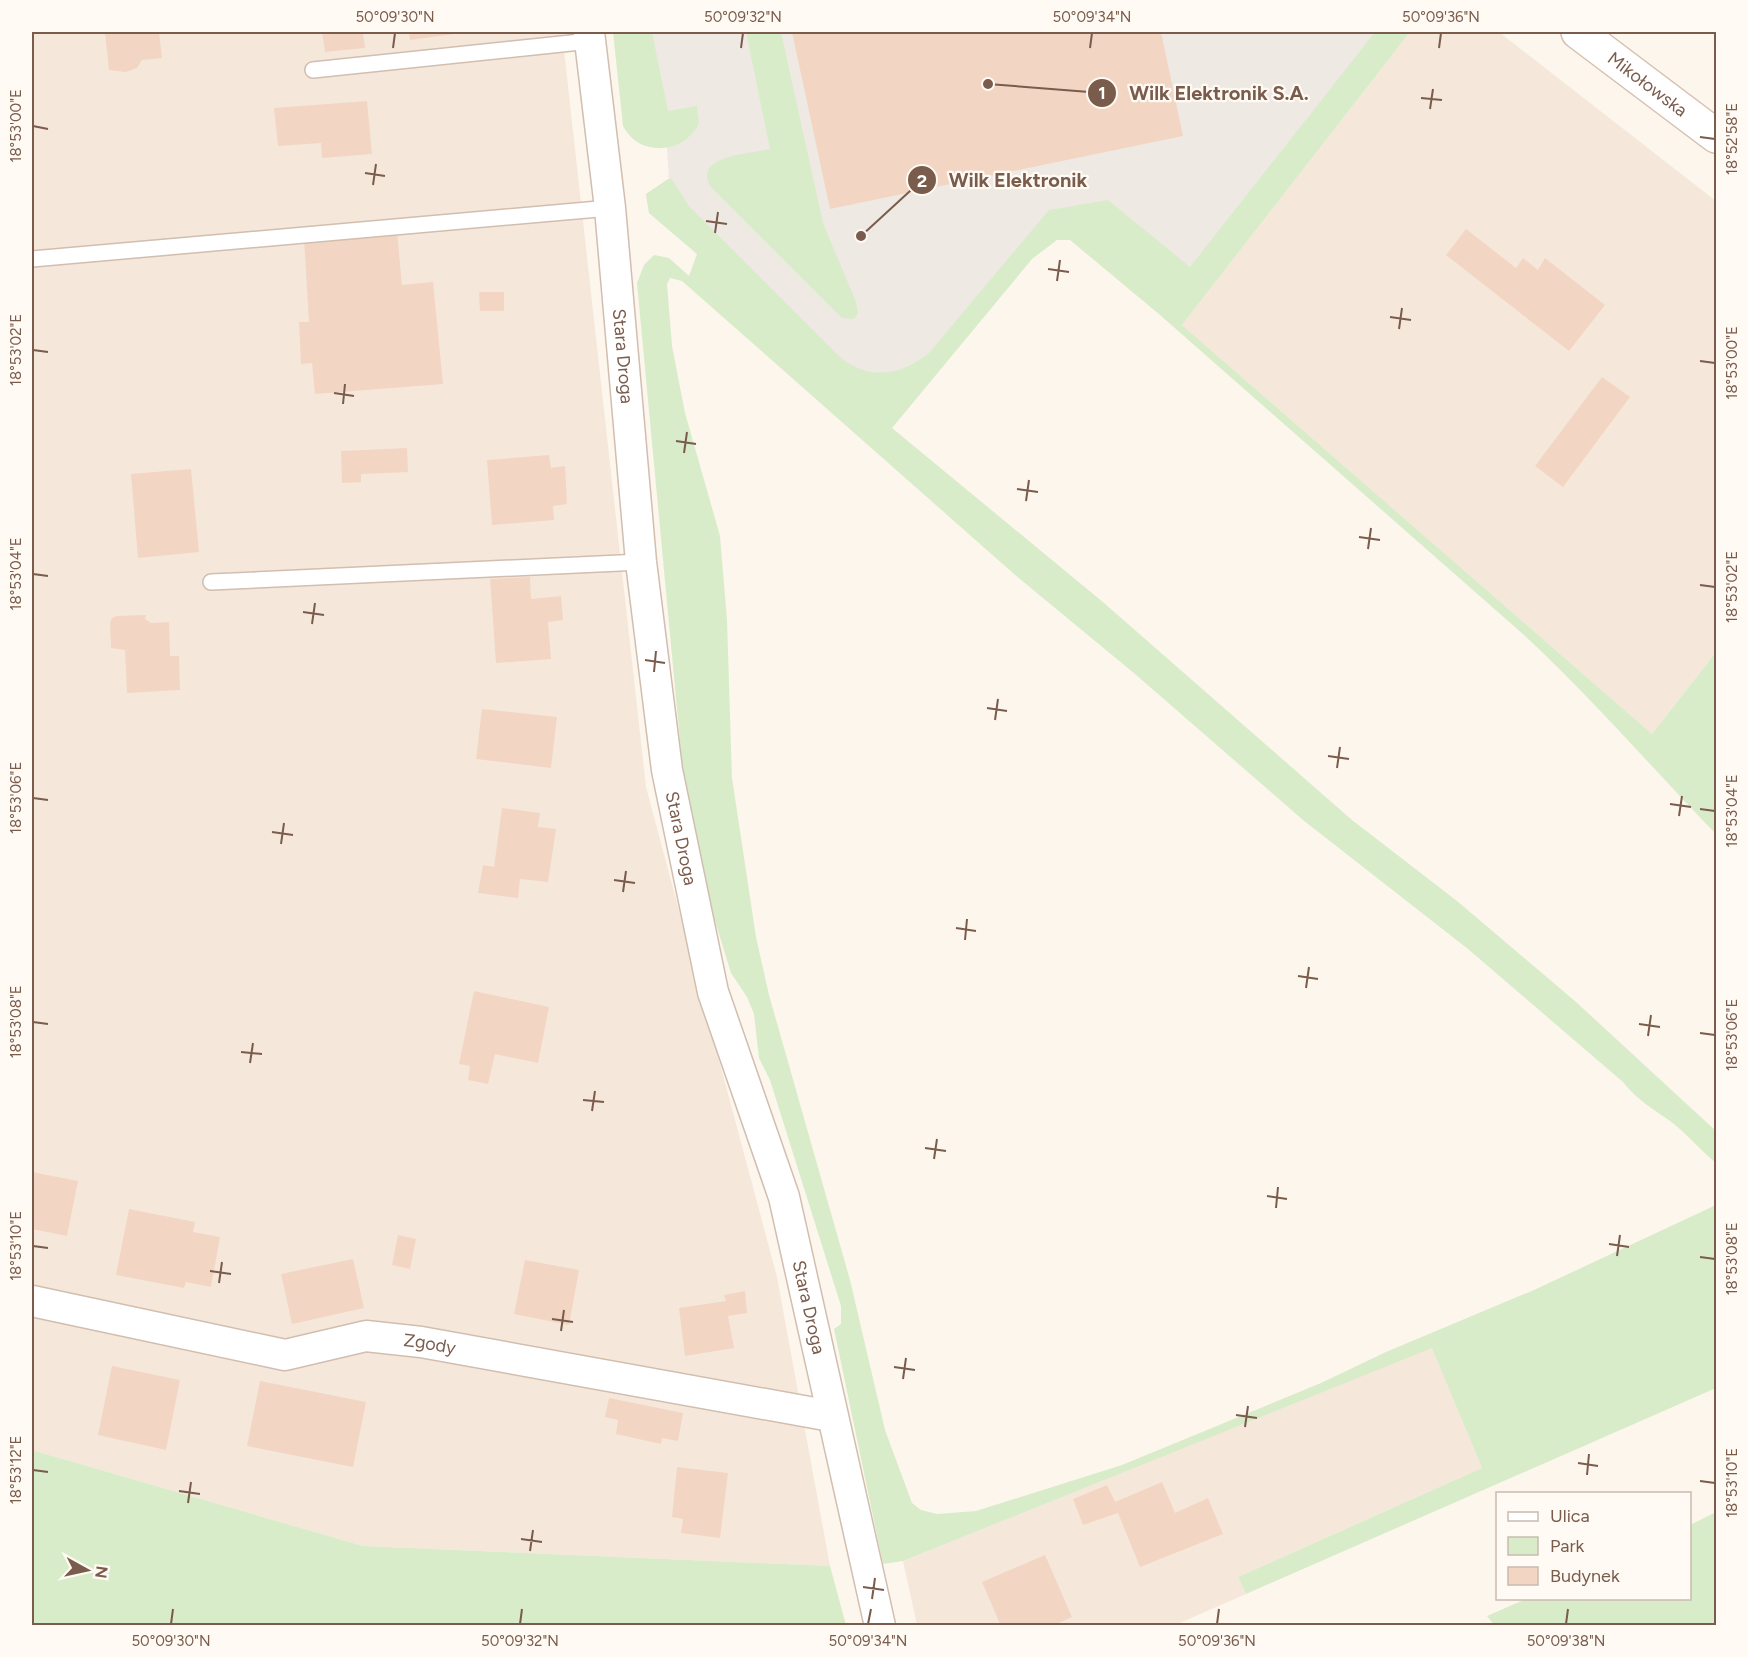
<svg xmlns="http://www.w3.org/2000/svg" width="1748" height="1657" font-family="Figtree,sans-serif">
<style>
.residential{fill:#f5e8da}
.industrial{fill:#efe9e4}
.green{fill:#d8ecc9}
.building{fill:#f3d5c3}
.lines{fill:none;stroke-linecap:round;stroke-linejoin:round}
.lane-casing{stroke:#d1beb0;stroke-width:18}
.street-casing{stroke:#d1beb0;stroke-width:33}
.secondary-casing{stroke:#d6c0b0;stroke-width:36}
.lane{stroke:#fff;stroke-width:15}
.street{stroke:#fff;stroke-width:30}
.secondary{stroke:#fff;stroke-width:33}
.ticks{fill:none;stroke:#7a5c4d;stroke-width:2}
.labels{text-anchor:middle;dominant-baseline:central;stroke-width:4.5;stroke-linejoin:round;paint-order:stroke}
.street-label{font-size:18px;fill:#7a5c4d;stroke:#fffaf3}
.leader{fill:none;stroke:#7a5c4d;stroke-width:2}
.callout-dot{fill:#7a5c4d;stroke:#fffaf3;stroke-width:2}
.mark-label{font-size:18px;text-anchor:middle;font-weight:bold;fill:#fff}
.callout-label{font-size:20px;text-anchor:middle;font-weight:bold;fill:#7a5c4d;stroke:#fffaf3;stroke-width:4.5;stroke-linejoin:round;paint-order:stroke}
.neatline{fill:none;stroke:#7a5c4d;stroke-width:2}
.ticks-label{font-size:15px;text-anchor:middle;fill:#7a5c4d}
</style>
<rect width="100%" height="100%" fill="#fdf6ec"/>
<path class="residential" d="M32,32H562L646,787L777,1277L830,1566L363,1546L32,1450Z
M1410,32H1499L1716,201V652L1652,734L1182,325Z
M1432,1347L1482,1468L1238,1577L1246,1594L1175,1625H917L903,1561Z"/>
<path class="industrial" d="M634,32H1395L1182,325L1062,218L893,420L649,213L646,194L669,181L667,147Z"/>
<path class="green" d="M613,32H652L668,111L697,106L699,123C685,154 639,158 623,126Z
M746,32H781L823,223L856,302L858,313L854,319L842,318L711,187C691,155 752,154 770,149Z
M1375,32H1410L1182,325L1652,734L1716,652V834C1652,768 1592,698 1524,635L1160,315L1070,240H1057L1032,259L892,428L1104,603L1352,820L1457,901L1576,1002L1716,1131V1163C1701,1151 1689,1136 1674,1124C1653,1108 1640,1103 1623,1082L1468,949L1303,820L1135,674L1014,574L682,281L670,278L667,284L672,346L685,413L720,536L727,620L732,778L756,937L769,995L850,1280L885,1430L912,1503L921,1510L937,1514L976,1511L1122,1465L1321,1383L1386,1352L1534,1290L1716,1205V1388L1246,1594L1238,1577L1482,1468L1432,1348L903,1561L883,1564L834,1329L841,1324V1306L770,1080L759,1058L754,1014L747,997L731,973L703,882L685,794L637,283L644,265L654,255L669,258L689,276L697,254L649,213L646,194L668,179H672L689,206L841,358C870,381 902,375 929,353L1049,210L1108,200L1190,267Z
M32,1450L363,1546L830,1566L846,1625H32Z
M1716,1512V1625L1495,1626L1487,1616L1526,1599L1690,1598V1525Z"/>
<path class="building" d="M105,32H159L162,58L142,60L137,68L126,72L109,70Z
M322,32H363L365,48L325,52Z
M409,32H462V33L410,40Z
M792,32H1161L1183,136L830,209Z
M367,101L372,154L322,158L321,143L278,146L274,108Z
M1466,229L1516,268L1523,258L1538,270L1545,258L1605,305L1569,351L1446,255Z
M397,232L402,285L433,282L443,384L315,394L312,363L301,364L299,322H309L304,239Z
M479,292H504V311H480Z
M1602,377L1630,397L1563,487L1535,466Z
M407,448L408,472L361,474V482L342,483L341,451Z
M549,455L551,468L565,466L567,504L553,506L554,520L492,525L487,460Z
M191,469L199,552L138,558L131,474Z
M530,577L531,599L561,596L563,620L548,622L551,659L496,663L490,579Z
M146,615L145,619L151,623L169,622L170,656H179L180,690L127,693L125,650L111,648L110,623L112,618L117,616Z
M482,709L557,717L551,768L476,759Z
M502,808L540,813L538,827L556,829L548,882L520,879L518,898L478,893L483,865L494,867Z
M474,991L549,1007L538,1063L495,1054L488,1084L468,1080L470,1066L459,1064Z
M32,1172L78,1181L67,1236L32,1229Z
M129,1209L195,1222L193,1232L220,1237L211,1287L186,1282L184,1288L116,1275Z
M398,1235L416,1239L410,1269L392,1265Z
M353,1259L364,1308L292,1324L281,1274Z
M525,1260L579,1270L569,1325L514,1314Z
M745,1291L747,1313L728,1316L734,1348L685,1356L679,1308L726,1301L724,1295Z
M112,1366L180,1380L166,1450L98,1435Z
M260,1381L366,1402L353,1467L247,1446Z
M609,1398L683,1413L678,1441L662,1438L661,1444L616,1434L618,1420L605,1417Z
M677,1467L728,1473L720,1538L681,1533L683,1519L672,1517Z
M1162,1482L1175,1513L1208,1498L1223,1534L1140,1567L1118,1513L1083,1525L1073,1499L1107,1485L1115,1502Z
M1045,1555L1072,1617L1052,1626H1001L982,1582Z"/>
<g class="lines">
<defs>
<path id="lane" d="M313,70L590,41
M32,259L610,208
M211,582L641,562"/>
<g id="street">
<path id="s1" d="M589,32L610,208L641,562L667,770L713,992L784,1197L880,1626"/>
<path id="s2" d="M32,1301L285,1355L366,1336L421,1342L831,1416"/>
</g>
<g id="secondary">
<path id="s3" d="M1578,32L1716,136"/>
</g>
</defs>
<use href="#lane" class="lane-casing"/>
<use href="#street" class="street-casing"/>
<use href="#secondary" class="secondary-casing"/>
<use href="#lane" class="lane"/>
<use href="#street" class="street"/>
<use href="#secondary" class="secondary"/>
</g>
<path class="ticks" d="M393,48L395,33M741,48L743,33M1090,48L1092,33M1439,48L1441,33M1421,98L1442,100M1430,109L1433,89M33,126L48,129M1700,137L1715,139M365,173L385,176M373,185L376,164M706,221L727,224M715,233L718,212M1048,269L1069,272M1057,281L1060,260M1390,317L1411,320M1399,329L1402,308M33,350L48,352M1700,361L1715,363M334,393L354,396M343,404L345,384M676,441L696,444M684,453L687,432M1017,489L1038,492M1026,501L1029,480M1359,537L1380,540M1368,549L1371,528M33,574L48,576M1700,585L1715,587M303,612L324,615M312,624L315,603M645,660L665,663M654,672L656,651M987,708L1007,711M995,720L998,699M1328,756L1349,759M1337,768L1340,747M33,798L48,800M1670,804L1691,807M1700,809L1715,811M1679,816L1682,796M272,832L293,835M281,844L284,823M614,880L635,883M623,892L626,871M956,928L976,931M965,940L967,919M1298,976L1318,979M1306,988L1309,967M33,1022L48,1024M1639,1024L1660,1027M1700,1033L1715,1035M1648,1036L1651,1015M241,1052L262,1054M250,1063L253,1043M583,1100L604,1102M592,1111L595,1091M925,1148L946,1151M934,1159L937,1139M1267,1196L1287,1199M1276,1208L1278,1187M1609,1244L1629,1247M33,1246L48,1248M1617,1256L1620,1235M1700,1257L1715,1259M210,1271L231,1274M219,1283L222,1262M552,1319L573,1322M561,1331L564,1310M894,1367L915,1370M903,1379L906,1358M1236,1415L1257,1418M1245,1427L1248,1406M1578,1463L1598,1466M33,1470L48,1472M1587,1475L1589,1454M1700,1481L1715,1483M179,1491L200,1494M188,1503L191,1482M521,1539L542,1542M530,1551L533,1530M863,1587L884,1590M872,1599L875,1578M171,1624L173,1609M520,1624L522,1609M868,1624L871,1609M1217,1624L1219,1609M1566,1624L1568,1609"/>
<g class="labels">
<g class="street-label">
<text stroke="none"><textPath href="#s3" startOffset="87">Mikołowska</textPath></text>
<text stroke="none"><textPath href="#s1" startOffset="326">Stara Droga</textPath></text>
<text stroke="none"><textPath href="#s1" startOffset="812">Stara Droga</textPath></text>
<text stroke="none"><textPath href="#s1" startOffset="1299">Stara Droga</textPath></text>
<text stroke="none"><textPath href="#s2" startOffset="406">Zgody</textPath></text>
</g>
</g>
<path class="leader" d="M988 84L1102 93M861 236L922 180"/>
<g class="callout-dot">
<circle cx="988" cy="84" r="6"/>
<circle cx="861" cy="236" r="6"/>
<circle cx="1102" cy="93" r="15"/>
<circle cx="922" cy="180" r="15"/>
</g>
<g class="mark-label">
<text x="1102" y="99">1</text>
<text x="922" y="187">2</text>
</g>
<g class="callout-label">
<text x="1219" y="100">Wilk Elektronik S.A.</text>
<text x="1018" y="187">Wilk Elektronik</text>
</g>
<rect width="1748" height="1657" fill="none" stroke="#fffaf3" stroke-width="66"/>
<rect x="1496" y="1492" width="195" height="108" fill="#fffaf3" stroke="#cabbb1" stroke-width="1.5"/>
<rect x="1508" y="1512" width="30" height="9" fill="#ffffff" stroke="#cabbb1" stroke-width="1.5"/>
<text x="1550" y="1522" font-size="18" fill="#7a5c4d">Ulica</text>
<rect x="1508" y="1537" width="30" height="18" fill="#d8ecc9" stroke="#cabbb1" stroke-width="1.5"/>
<text x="1550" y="1552" font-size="18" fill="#7a5c4d">Park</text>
<rect x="1508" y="1567" width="30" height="18" fill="#f3d5c3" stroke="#cabbb1" stroke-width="1.5"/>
<text x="1550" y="1582" font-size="18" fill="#7a5c4d">Budynek</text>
<g transform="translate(87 1570) rotate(98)" stroke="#fffaf3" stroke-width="4.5" paint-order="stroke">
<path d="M0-4.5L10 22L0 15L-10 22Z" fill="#7a5c4d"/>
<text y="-9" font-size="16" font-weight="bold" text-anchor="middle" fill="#7a5c4d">N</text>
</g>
<rect x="33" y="33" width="1682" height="1591" class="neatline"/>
<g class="ticks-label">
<text x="395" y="22">50°09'30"N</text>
<text x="743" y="22">50°09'32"N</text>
<text x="1092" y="22">50°09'34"N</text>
<text x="1441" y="22">50°09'36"N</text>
<text transform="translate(16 126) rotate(-90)" y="5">18°53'00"E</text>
<text transform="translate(1732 139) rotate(-90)" y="5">18°52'58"E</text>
<text transform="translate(16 350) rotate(-90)" y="5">18°53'02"E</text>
<text transform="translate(1732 363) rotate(-90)" y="5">18°53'00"E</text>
<text transform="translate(16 574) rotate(-90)" y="5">18°53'04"E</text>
<text transform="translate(1732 587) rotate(-90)" y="5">18°53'02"E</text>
<text transform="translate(16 798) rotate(-90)" y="5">18°53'06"E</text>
<text transform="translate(1732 811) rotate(-90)" y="5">18°53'04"E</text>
<text transform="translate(16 1022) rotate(-90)" y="5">18°53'08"E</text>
<text transform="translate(1732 1035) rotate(-90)" y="5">18°53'06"E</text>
<text transform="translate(16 1246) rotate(-90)" y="5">18°53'10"E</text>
<text transform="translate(1732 1259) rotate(-90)" y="5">18°53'08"E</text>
<text transform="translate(16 1470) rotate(-90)" y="5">18°53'12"E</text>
<text transform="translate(1732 1483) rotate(-90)" y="5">18°53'10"E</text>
<text x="171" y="1646">50°09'30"N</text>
<text x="520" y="1646">50°09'32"N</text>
<text x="868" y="1646">50°09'34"N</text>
<text x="1217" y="1646">50°09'36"N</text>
<text x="1566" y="1646">50°09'38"N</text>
</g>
</svg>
